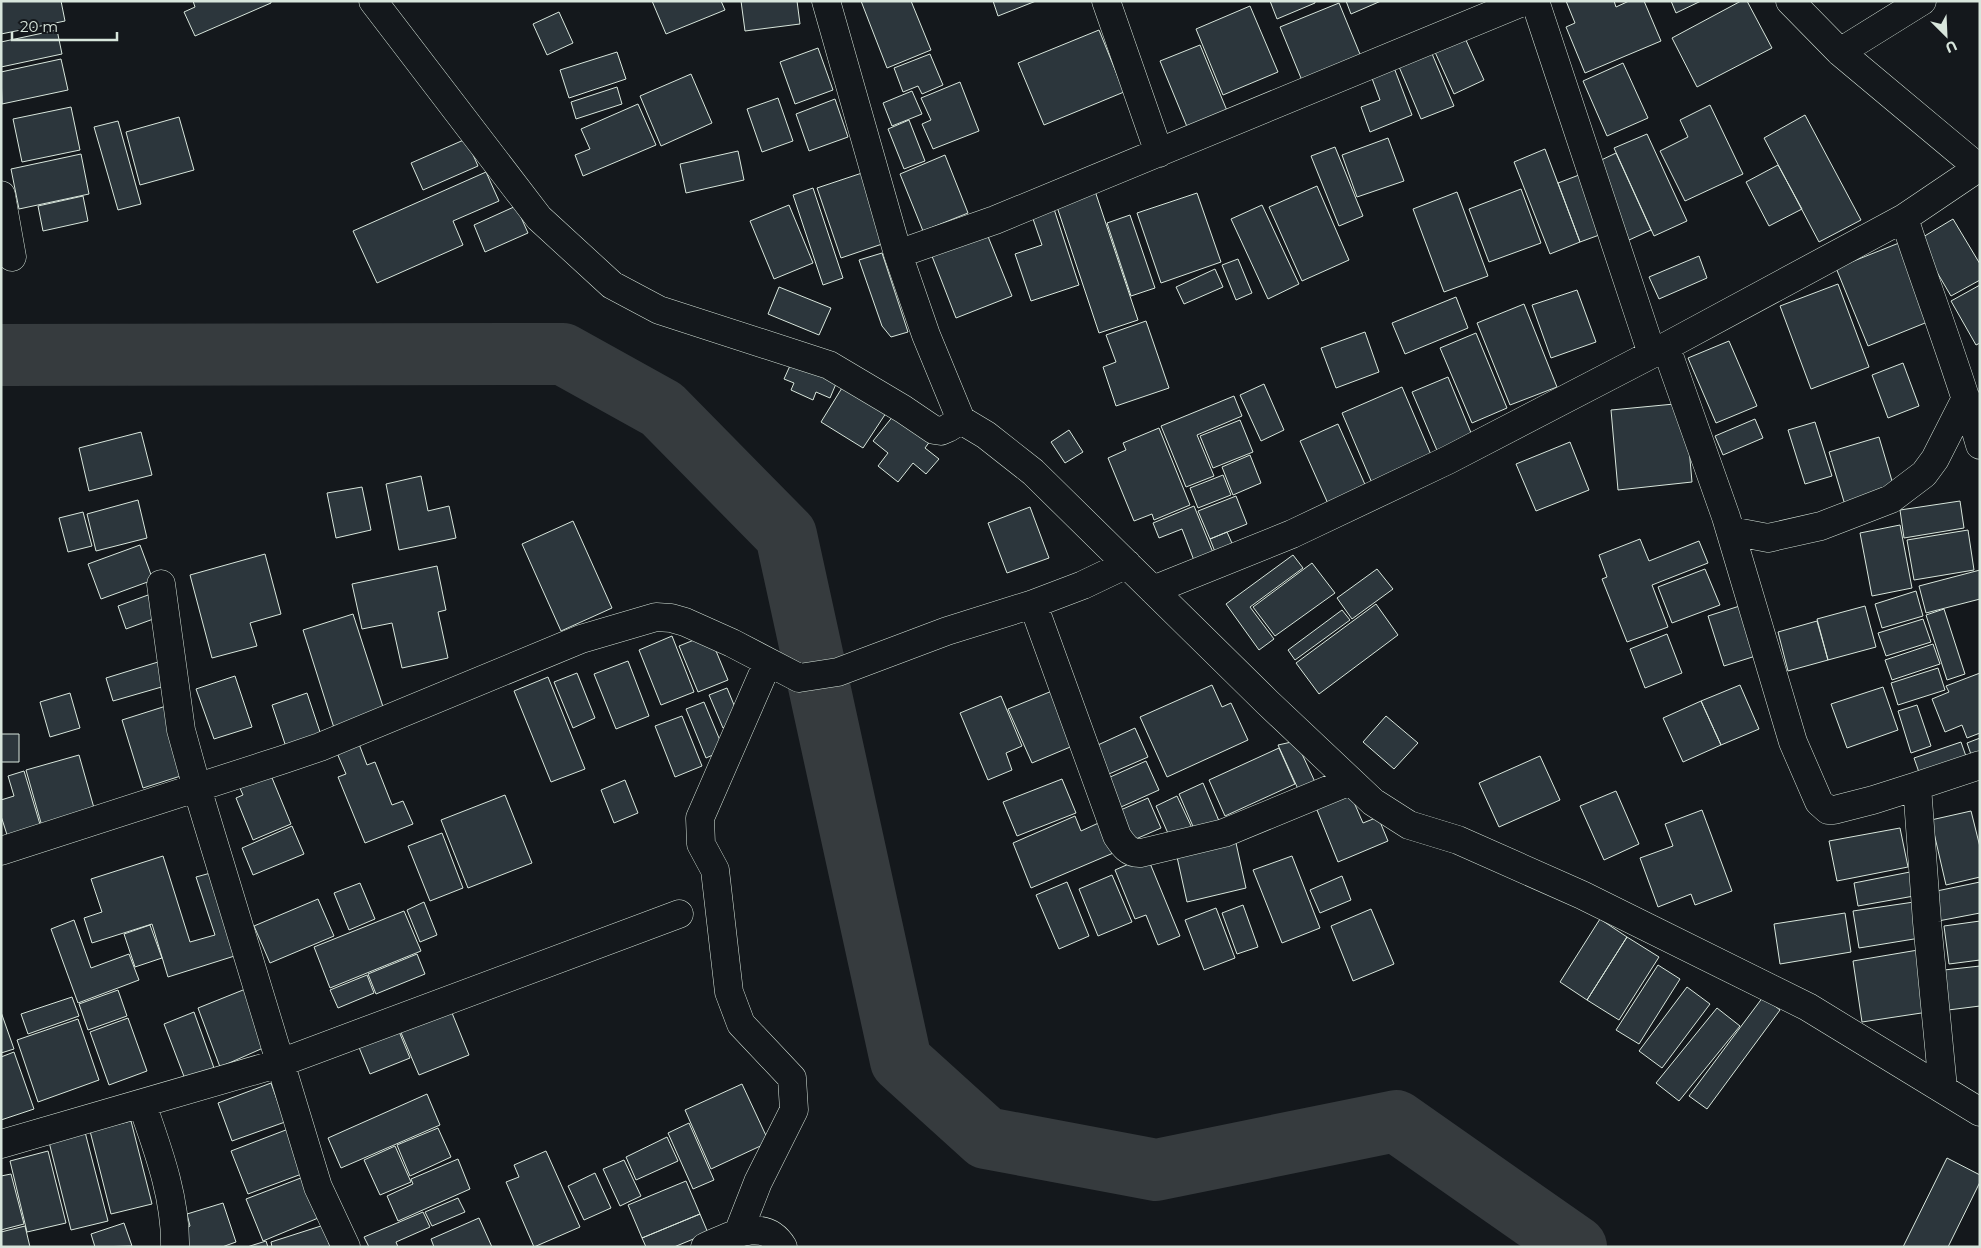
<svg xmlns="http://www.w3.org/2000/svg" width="1981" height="1248" font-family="Montserrat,sans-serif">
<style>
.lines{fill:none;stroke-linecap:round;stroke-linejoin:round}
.river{stroke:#363b3e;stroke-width:62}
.building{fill:#2c363c;stroke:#d8e6dc}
.street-casing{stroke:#d8e6dc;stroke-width:29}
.street{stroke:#14181c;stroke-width:28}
</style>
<rect width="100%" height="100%" fill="#14181c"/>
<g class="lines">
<path class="river" d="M1,355L563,354L662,409L786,535L901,1061L986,1138L1156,1170L1396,1121L1576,1247"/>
</g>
<path class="building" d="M1,1H61L65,21L1,34Z
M193,1H271V3L195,36L184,12L195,7Z
M652,1H721L725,10L666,34Z
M741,1H797L800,24L745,31Z
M861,1H911L931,50L887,68Z
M993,1H1036L998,16Z
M1270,1H1315V3L1277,19Z
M1346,1H1381L1351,14Z
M1566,1H1614L1616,7L1629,1H1644L1661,41L1585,73L1566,27L1575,23Z
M1671,1H1701L1676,13Z
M1741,1H1747L1772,48L1697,87L1672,38Z
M1339,3L1362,59L1303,83L1280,27Z
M1250,6L1278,72L1223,95L1196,29Z
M559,12L573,43L547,55L533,24Z
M57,30L62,54L1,67V42Z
M1099,30L1124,92L1044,125L1018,63Z
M1465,38L1484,80L1454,94L1435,52Z
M1200,45L1230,118L1190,134L1160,61Z
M818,48L833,90L795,104L780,62Z
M1430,49L1454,106L1421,119L1397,62Z
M617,52L626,79L569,98L560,70Z
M930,54L943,85L922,94L918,86L903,92L894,68Z
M61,59L68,90L2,104L1,72Z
M1623,63L1648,118L1607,136L1583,81Z
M1393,65L1412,115L1370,132L1361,107L1380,100L1370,73Z
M691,74L712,123L661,146L640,96Z
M960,82L979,131L933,149L922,124L931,120L921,98Z
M617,87L622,104L576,119L571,102Z
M912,91L922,114L892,126L883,103Z
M778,98L793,141L762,152L747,109Z
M835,99L848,137L809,151L796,114Z
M638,104L656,145L583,176L575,155L590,149L581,129Z
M1710,105L1743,174L1685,201L1660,151L1688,137L1680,120Z
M71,107L80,150L22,162L13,119Z
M1805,115L1861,220L1819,242L1764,138Z
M179,117L194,170L140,185L126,132Z
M909,120L925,161L904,169L888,129Z
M118,121L141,204L118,210L94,127Z
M1647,134L1687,221L1654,236L1614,148Z
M1388,138L1404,181L1357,197L1342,155Z
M466,139L478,166L423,190L411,163Z
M1335,147L1363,216L1339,226L1311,156Z
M1545,149L1580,242L1550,254L1514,162Z
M738,151L744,180L686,193L680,164Z
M1616,153L1651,230L1629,240L1595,163Z
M81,154L89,194L19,209L11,169Z
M945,155L968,213L923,231L900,174Z
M1778,165L1802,209L1769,226L1746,182Z
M486,172L499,201L453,221L463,245L377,283L353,231Z
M865,172L888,242L841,258L817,188Z
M1579,175L1602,234L1580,242L1558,183Z
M1317,186L1349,260L1302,281L1269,207Z
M813,188L843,278L823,285L793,195Z
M1094,188L1138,320L1099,333L1055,201Z
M1521,189L1541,243L1489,262L1469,209Z
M1457,192L1488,276L1444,292L1413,209Z
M1197,193L1221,262L1161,283L1137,213Z
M83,196L88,221L43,231L38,206Z
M789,205L813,263L774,279L750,221Z
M1262,205L1299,284L1268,299L1231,219Z
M516,206L528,233L485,252L474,225Z
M1054,209L1079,285L1031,301L1015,254L1042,245L1032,216Z
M1130,215L1155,288L1131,296L1107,223Z
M1953,219L1980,264V280L1951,296L1918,240Z
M985,229L1012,296L956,318L930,251Z
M1899,243L1930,321L1868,346L1836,268Z
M882,253L908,332L891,337L882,326L859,260Z
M1699,256L1707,278L1659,299L1649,277Z
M1238,259L1252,293L1236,300L1222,265Z
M1215,269L1223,287L1184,304L1176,287Z
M1838,284L1869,367L1811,389L1780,306Z
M1980,285V343L1976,345L1951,301Z
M779,287L831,308L819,335L768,314Z
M1577,290L1596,342L1551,358L1532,305Z
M1456,297L1468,328L1405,354L1392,323Z
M1524,304L1557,387L1510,405L1477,323Z
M1146,321L1169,388L1116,406L1103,367L1116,362L1106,335Z
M1365,332L1379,372L1336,388L1321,348Z
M1476,333L1507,408L1472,423L1440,348Z
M1729,341L1757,406L1716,423L1688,358Z
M793,359L838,379L830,398L816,392L813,400L791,390L794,383L784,379Z
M1903,363L1919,406L1888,418L1872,375Z
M1448,377L1474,440L1439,455L1412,392Z
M845,383L888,410L863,448L821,422Z
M1264,384L1284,430L1261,441L1240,395Z
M1402,387L1432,457L1372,483L1342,413Z
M1234,396L1242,416L1197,435L1214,476L1186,487L1161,426Z
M1685,403L1692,482L1618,490L1611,410Z
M898,410L933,437L925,448L939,459L926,474L913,463L898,482L878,466L888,453L873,441Z
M1755,419L1763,438L1723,455L1715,436Z
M1240,420L1253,452L1213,468L1200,436Z
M1815,422L1832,476L1805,484L1788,430Z
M1338,424L1367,489L1329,506L1300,441Z
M1159,428L1190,505L1154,520L1152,514L1134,521L1108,458L1126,450L1123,443Z
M1069,430L1083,452L1065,463L1051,442Z
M141,432L152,475L89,491L79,448Z
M1879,437L1895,491L1845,505L1829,452Z
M1570,442L1589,490L1536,511L1516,464Z
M1250,455L1261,483L1233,495L1222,467Z
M1223,475L1231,495L1198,508L1190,488Z
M421,476L428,511L449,506L456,538L399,550L386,484Z
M362,487L371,530L336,538L327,493Z
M1236,496L1247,524L1210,539L1198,511Z
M138,500L147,538L96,551L87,514Z
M1960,501L1964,528L1904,538L1900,510Z
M1194,506L1214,555L1195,563L1182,529L1159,538L1153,523Z
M1030,507L1049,558L1007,573L988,523Z
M83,512L92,546L68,552L59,518Z
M573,521L612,608L561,631L522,544Z
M1900,525L1912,588L1872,596L1860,533Z
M1968,530L1974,570L1914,580L1907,540Z
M1227,532L1235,550L1217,557L1210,539Z
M1640,539L1649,561L1699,541L1708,563L1652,585L1668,627L1627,642L1602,579L1607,577L1599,555Z
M140,545L153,580L101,599L88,564Z
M265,554L281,614L250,623L257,646L212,658L190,575Z
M1293,555L1303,568L1250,607L1274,639L1259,650L1226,604Z
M1312,563L1335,593L1275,636L1253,607Z
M437,566L446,610L438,612L448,658L402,668L392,623L362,629L352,584Z
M1377,569L1393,589L1352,619L1337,598Z
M1705,569L1720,605L1672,623L1658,587Z
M1980,570V599L1926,613L1919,586Z
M1916,591L1923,616L1882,628L1875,604Z
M148,595L156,618L126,629L118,606Z
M1376,604L1398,635L1319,694L1296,663Z
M1746,604L1762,654L1724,666L1708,616Z
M1865,606L1876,647L1828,660L1817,619Z
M1944,609L1965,674L1947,680L1926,615Z
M1342,610L1350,620L1295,660L1288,650Z
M353,614L386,716L335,731L303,630Z
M1923,619L1931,642L1886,656L1878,633Z
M1817,621L1828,660L1788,671L1778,632Z
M709,634L728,680L698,692L679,646Z
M1667,634L1682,673L1645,688L1630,649Z
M672,636L694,692L661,705L639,650Z
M1933,644L1940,664L1892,680L1885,660Z
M628,661L649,716L616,729L594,674Z
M158,662L165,686L113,701L106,678Z
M1938,668L1945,690L1898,705L1891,683Z
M577,673L595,718L573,728L554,682Z
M1980,673V733L1967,738L1962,725L1945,732L1932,699L1949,692L1946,686Z
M235,676L252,727L214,739L196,689Z
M548,677L585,769L551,782L514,691Z
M1212,685L1222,707L1231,703L1248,740L1167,777L1140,717Z
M1740,685L1759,729L1721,745L1701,701Z
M1883,687L1898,730L1847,748L1831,704Z
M727,688L739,717L723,728L709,695Z
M1052,691L1075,745L1032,763L1008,709Z
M70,693L80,728L50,737L40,702Z
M307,693L322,738L287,750L272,705Z
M1001,696L1022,746L1006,753L1012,770L988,780L960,713Z
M1701,701L1721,745L1683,762L1663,718Z
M704,702L724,750L706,758L686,709Z
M1917,705L1931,746L1911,753L1898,711Z
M166,706L187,774L143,788L122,720Z
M682,716L702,766L675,777L655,726Z
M1386,716L1418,743L1394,769L1363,742Z
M1135,728L1148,757L1102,777L1089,749Z
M1,734H19V762H1Z
M1980,738V761L1974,763L1967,743Z
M1296,741L1315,782L1298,789L1278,745Z
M1961,742L1968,762L1921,778L1914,758Z
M359,744L367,765L375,762L392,805L403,801L413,824L365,843L338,777L346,774L337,753Z
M1279,748L1295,784L1225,816L1209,780Z
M79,755L96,815L43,830L26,770Z
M1540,756L1560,800L1499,827L1479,783Z
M1146,761L1159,790L1121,807L1108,778Z
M24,771L42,831L9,841L1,816V800L14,796L8,776Z
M270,773L291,824L253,840L236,798L243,795L239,786Z
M1062,779L1076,813L1017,836L1003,802Z
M625,780L638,813L614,823L601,790Z
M1203,783L1219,821L1195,831L1179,794Z
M1349,791L1363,823L1378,817L1388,841L1338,862L1315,805Z
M1616,791L1639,844L1604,860L1580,806Z
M505,795L532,863L468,888L441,820Z
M1177,796L1192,828L1170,838L1156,806Z
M1148,798L1161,828L1129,842L1116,812Z
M1702,810L1732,891L1695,905L1691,894L1658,907L1640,858L1673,846L1665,824Z
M1971,811L1980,847V877L1946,885L1931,820Z
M1075,816L1081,831L1105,820L1118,851L1031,888L1013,843Z
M292,826L304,854L253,875L242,848Z
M1900,828L1908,867L1837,881L1829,841Z
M442,833L463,888L430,901L408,846Z
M1234,834L1246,888L1187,902L1175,848Z
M163,856L190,942L215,935L196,877L218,871L244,953L168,977L152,924L92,943L84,918L102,912L91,879Z
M1147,856L1180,936L1158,945L1146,915L1135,919L1115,870Z
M1292,856L1320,928L1282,943L1253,870Z
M1910,872L1914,896L1858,906L1854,883Z
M1112,875L1132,922L1098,936L1079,889Z
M1342,876L1351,900L1320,913L1310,890Z
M1067,882L1089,936L1059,949L1036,895Z
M1980,882V913L1933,922L1927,893Z
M360,883L375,919L349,930L334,893Z
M318,899L334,936L270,963L254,926Z
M424,902L437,935L420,942L407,910Z
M1914,902L1920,938L1859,948L1853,911Z
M1243,905L1258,947L1237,954L1222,913Z
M1216,908L1235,958L1204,970L1185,920Z
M1371,909L1394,964L1353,981L1331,926Z
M404,911L421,951L330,988L314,947Z
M1845,913L1851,952L1780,964L1774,924Z
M1600,919L1627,937L1587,1000L1560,982Z
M74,920L91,968L129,954L139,980L78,1003L51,929Z
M1980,921V960L1949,964L1944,926Z
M150,925L162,958L135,967L124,934Z
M1627,937L1659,957L1619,1020L1587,1000Z
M1918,950L1928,1012L1862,1022L1853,961Z
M417,954L425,974L376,994L368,974Z
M1658,965L1680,979L1639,1044L1616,1030Z
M1980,966V1006L1948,1010L1944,970Z
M367,975L374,993L338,1008L330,990Z
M1687,987L1710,1004L1662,1068L1639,1051Z
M248,988L270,1045L220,1067L198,1008Z
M118,990L127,1016L88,1030L79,1004Z
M72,997L79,1016L28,1034L21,1014Z
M1763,997L1780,1010L1707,1109L1689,1096Z
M450,1008L469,1055L419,1075L399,1028Z
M1717,1008L1740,1026L1679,1101L1656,1083Z
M1,1012L14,1049L1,1053Z
M194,1012L214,1068L185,1079L164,1024Z
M128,1018L147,1071L109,1085L90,1032Z
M78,1019L99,1080L38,1102L17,1040Z
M398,1029L410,1058L370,1074L358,1045Z
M14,1052L34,1109L1,1120V1057Z
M271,1083L285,1122L232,1141L218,1103Z
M742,1084L769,1142L711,1169L685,1110Z
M427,1094L440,1125L341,1168L328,1138Z
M131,1121L152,1204L111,1214L90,1131Z
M689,1123L714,1180L693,1189L668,1133Z
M291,1128L307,1172L248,1194L231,1151Z
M438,1128L451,1157L410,1176L397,1145Z
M85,1132L108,1221L71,1230L49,1142Z
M667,1137L678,1161L636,1180L626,1157Z
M395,1146L411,1182L380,1195L364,1160Z
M48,1151L66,1223L27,1232L10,1161Z
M546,1151L580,1227L534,1247L506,1182L519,1177L514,1165Z
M1947,1158L1980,1175V1182L1948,1247H1903Z
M458,1159L470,1189L398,1221L387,1196L413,1184L411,1179Z
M624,1160L641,1196L620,1206L603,1169Z
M595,1173L611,1208L584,1220L568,1186Z
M11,1174L24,1224L1,1230V1176Z
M306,1176L323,1216L263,1241L246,1199Z
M686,1181L700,1214L642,1238L628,1205Z
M458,1198L465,1212L432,1226L425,1212Z
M223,1203L236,1242L222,1247H181L182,1231L190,1226L187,1214Z
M423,1212L430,1227L396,1242L398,1247H369L364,1237Z
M700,1214L708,1233L674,1247H646L642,1238Z
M479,1218L492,1247H434L431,1239Z
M124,1223L132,1246L95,1247L91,1234Z
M324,1225L330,1247H272L271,1242Z
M25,1226L30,1247H1V1232Z
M266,1241L268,1247H247Z"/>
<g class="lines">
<defs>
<path id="street" d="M373,1L539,218L612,285L659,310L829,365L903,409L934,430L941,431L948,428L961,420L986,435L1033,472L1267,702L1373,802L1409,825L1458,840L1582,895L1808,1007L1980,1112
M826,1L898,254L926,335L961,420
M1106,1L1159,153
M1535,1L1652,354
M1790,1L1840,52L1980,169
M1840,52L1922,1
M1,195L12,257
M1904,218C1929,294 1958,369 1980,445
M898,254L995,220L1525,1
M1666,347L1726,517L1793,742L1819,802L1828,810H1834L1873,800L1917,786L1927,922L1943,1088
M1731,531L1768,538L1821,526L1891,499L1924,474L1935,459L1966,398
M161,584L181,730L197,788L318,1187L346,1247
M1153,590L1292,534L1448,460L1652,354L1904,218L1978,168
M1033,604L1117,836C1123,845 1129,854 1141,853L1224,833L1350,781
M1917,786L1980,765
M1,851L282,760L320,747L581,639L656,617L671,618L685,622L732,643L799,678L838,672L947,631L1033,604L1083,585L1127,564
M142,1104C158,1150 176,1198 175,1247
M1,1144L280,1063L679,914
M738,1233L758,1182L794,1110L792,1078L741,1024L729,992L715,870L701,844L700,818L768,662
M705,1247C730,1236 764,1216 783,1247"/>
</defs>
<use href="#street" class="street-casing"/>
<use href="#street" class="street"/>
</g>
<rect width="1981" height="1248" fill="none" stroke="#d8e6dc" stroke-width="5"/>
<g transform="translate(1946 35) rotate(156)" stroke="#14181c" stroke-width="4" paint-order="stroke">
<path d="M0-4L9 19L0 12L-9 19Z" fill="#d8e6dc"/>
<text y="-8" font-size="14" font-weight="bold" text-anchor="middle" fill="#d8e6dc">U</text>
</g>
<path d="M12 32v8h105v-8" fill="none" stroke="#d8e6dc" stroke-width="2.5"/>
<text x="20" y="32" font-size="15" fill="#d8e6dc" stroke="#14181c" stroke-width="4" paint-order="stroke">20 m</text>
</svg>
